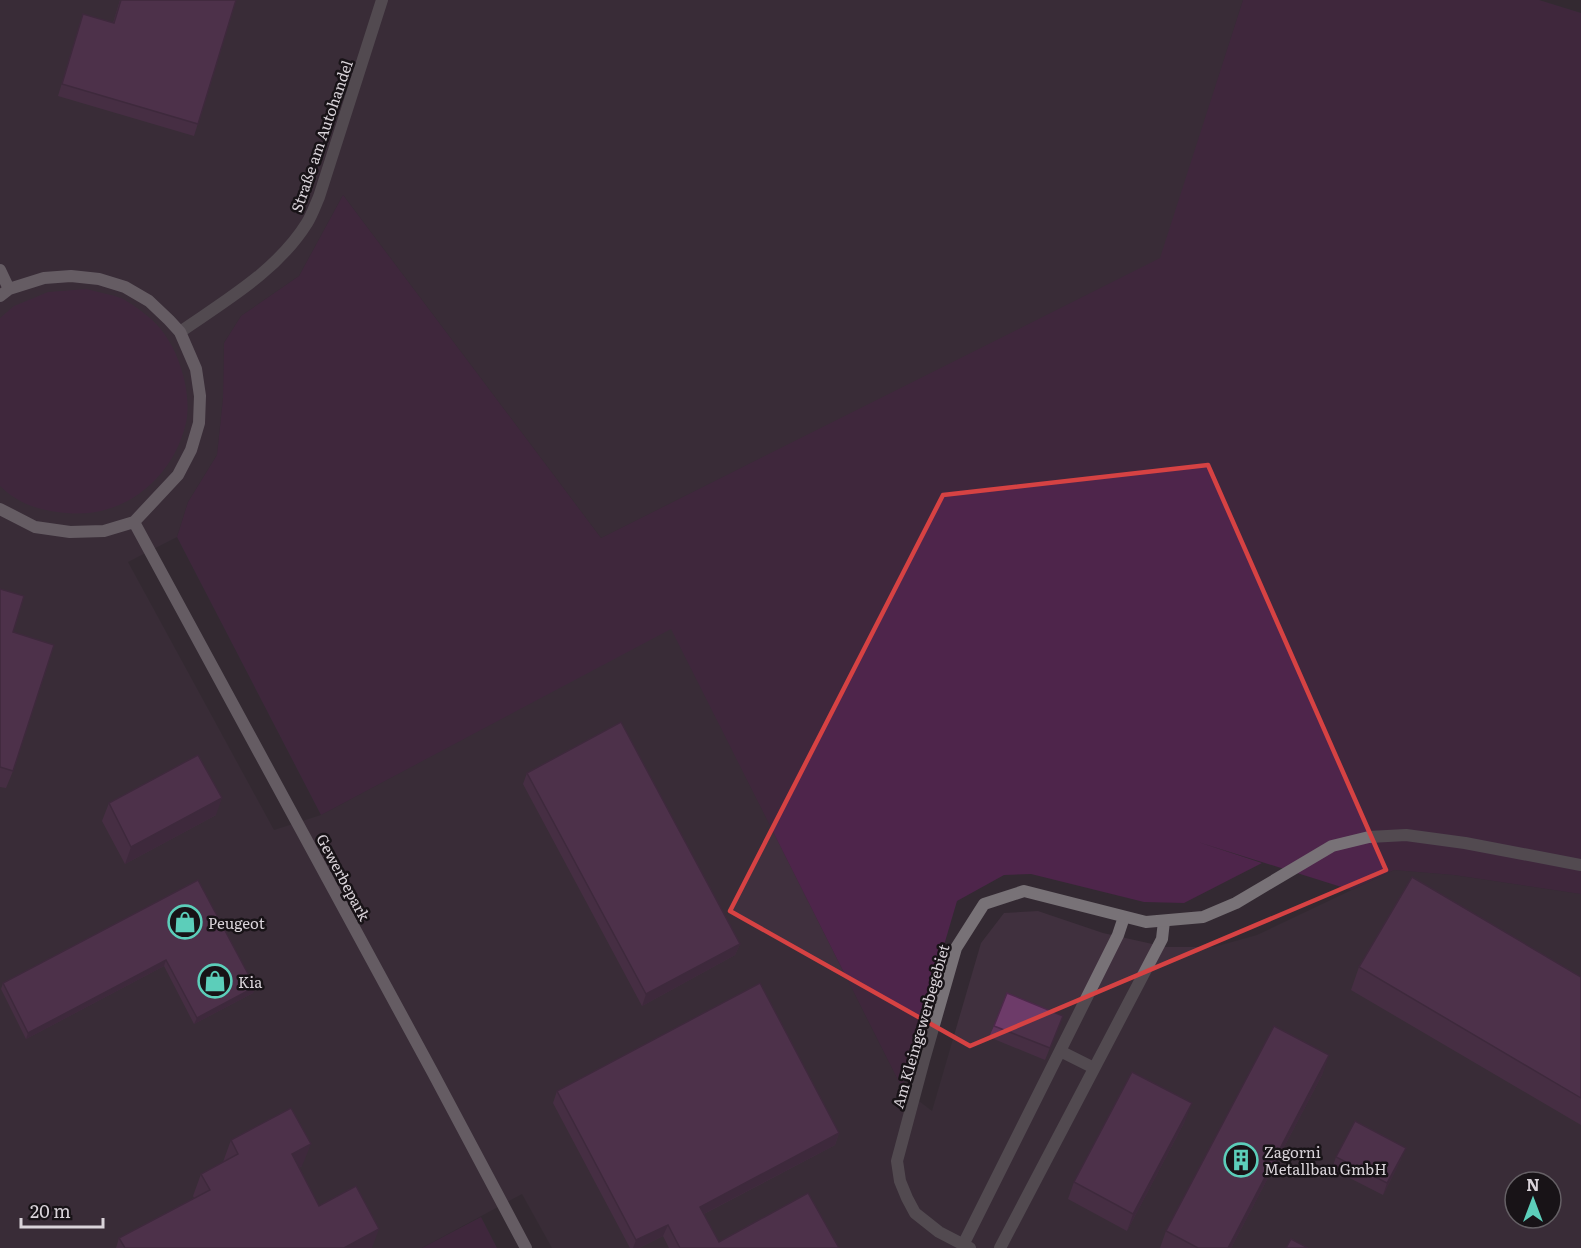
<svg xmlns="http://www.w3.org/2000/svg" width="1581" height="1248" font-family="Literata,serif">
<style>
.built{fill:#40303e;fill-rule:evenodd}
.green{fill:#4e254b}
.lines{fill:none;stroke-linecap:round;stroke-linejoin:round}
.lane{stroke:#787277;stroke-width:12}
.street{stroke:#787277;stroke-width:12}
.secondary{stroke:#a299a1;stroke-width:12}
.wall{fill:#5e335a}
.shaded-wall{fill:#4c294a}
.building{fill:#6d3b69;stroke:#4c294a;stroke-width:1.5}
.marked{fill:none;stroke:#d64243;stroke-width:4.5;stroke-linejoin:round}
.labels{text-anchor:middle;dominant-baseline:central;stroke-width:5;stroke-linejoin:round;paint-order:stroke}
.street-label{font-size:15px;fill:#d9d3d9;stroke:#181317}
.poi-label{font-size:15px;fill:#d9d3d9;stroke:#181317;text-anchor:start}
</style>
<rect width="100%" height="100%" fill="#332932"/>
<path class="built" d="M0,0H1243L1161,258L601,538L343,195L299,276L241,316L224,343L223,398L217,455L188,502L177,537L128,562L274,830L321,815L671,628L902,1088L932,1111L981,943L1004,913L1038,911L1103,933L1166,947H1214L1257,935L1394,870L1454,875L1581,894V1248H552L522,1194L422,1248H0ZM1515,1182H1551V1218H1515Z"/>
<path class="green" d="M1243,0H1539L1581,13V894L1454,875L1394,870L1351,890L1198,842L1262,863L1184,903L1144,902L1031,874L1004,875L957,901L902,1088L671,629L321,815L177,537L188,502L217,455L223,398L224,343L241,316L299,276L343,195L601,538L1160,258Z
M86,289C97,292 110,294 121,298C130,302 144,313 151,319C164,330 175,349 180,365C186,382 190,405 186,423C173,479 123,519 66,513C41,511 18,504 0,486V318L14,306L48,292Z
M481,1217L497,1248H422Z"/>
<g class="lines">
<path class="lane" d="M1060,1051L1094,1068
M963,1245L1118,935L1124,917
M1000,1248L1162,939L1164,921"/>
<path class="street" d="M180,332C226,300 277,271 307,223C312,215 315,206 319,197L382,0
M970,1248L939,1232L915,1213L907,1198L900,1181L897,1161L924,1060L956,948L984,904L1024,891L1146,922L1203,917L1236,903L1332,846L1369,837L1406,835L1465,843L1581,865"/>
<path class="secondary" d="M0,270L9,289
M0,296L9,289L44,278L71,276L99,279L125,287L149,301L169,320L180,332L196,369L200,396L199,423L191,450L178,475L134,522L104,531L70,532L35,527L0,509
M134,522L433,1073L526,1248"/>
</g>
<path class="wall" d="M120,0H236L194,136L58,96L83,14L113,23Z
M0,589L13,632V771L6,788L0,787Z
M527,773L740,944L735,955L642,1006L523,784Z
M109,803L216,815L125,864L102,821Z
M198,880L255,987L253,993L194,1024L164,966L26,1039L1,989L3,983Z
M1359,967L1581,977V1125L1351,990Z
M1063,1016L1045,1060L989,1037L994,1026Z
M1323,1073L1231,1248H1160L1166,1231Z
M557,1091L839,1133L835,1145L704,1214L719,1242L839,1248H669L663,1236L639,1248H630L553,1103Z
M1185,1121L1127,1231L1068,1199L1074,1182Z
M231,1140L302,1166L299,1168L319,1206L372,1248H116L119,1238L194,1198L193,1196L201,1174L223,1162Z
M1336,1157L1401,1159L1383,1195L1332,1169Z"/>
<path class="shaded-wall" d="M222,798L216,815L125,864L131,847Z
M740,944L735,955L642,1006L646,994Z
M166,960L164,966L26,1039L28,1033Z
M255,987L253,993L194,1024L197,1018Z
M1329,1055L1323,1073L1231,1248H1228Z
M1192,1103L1185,1121L1127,1231L1133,1214Z
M839,1133L835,1145L696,1218L700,1207Z
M311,1144L302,1166L284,1176L292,1154Z
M1406,1148L1401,1159L1383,1195L1387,1183Z
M668,1225L663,1236L639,1248H633L636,1240Z
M379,1229L372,1248H344Z"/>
<path class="building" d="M121,0H236L198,124L62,84L83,14L114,23Z
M0,589L24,596L13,632L54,645L13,771L0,767Z
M621,722L740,944L646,994L527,773Z
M198,755L222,798L131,847L109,803Z
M1412,877L1581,977V1098L1359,967Z
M198,880L255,987L197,1018L166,960L28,1033L3,983Z
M760,983L839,1133L700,1207L719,1242L808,1193L839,1248H680L668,1225L636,1240L557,1091Z
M1007,993L1063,1016L1050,1048L994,1026Z
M1274,1026L1329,1055L1228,1248H1198L1166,1231Z
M1132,1072L1192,1103L1133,1214L1074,1182Z
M291,1108L311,1144L292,1154L319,1206L356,1186L379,1229L344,1248H125L119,1238L210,1190L201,1174L238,1154L231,1140Z
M1355,1121L1406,1148L1387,1183L1336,1157Z
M1291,1239L1308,1248H1286Z"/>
<path d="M0 0H1581V1248H0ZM1208,465L1386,870L970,1046L730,911L943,495Z" fill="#332932" fill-opacity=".55" fill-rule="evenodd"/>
<path class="marked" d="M1208,465L1386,870L970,1046L730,911L943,495Z"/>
<defs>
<symbol id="shop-ring" viewBox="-11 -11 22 22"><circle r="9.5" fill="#181317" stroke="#5cceba" stroke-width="1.5"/><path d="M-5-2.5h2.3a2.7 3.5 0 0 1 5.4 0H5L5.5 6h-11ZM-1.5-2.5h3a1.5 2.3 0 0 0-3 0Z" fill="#5cceba"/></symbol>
<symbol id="building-ring" viewBox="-11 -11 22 22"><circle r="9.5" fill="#181317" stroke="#5cceba" stroke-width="1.5"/><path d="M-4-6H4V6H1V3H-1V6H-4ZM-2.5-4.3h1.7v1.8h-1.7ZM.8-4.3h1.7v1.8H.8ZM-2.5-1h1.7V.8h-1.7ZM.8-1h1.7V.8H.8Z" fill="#5cceba"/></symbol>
</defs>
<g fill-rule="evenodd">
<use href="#shop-ring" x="166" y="903" width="38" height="38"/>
<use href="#shop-ring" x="196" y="962" width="38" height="38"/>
<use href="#building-ring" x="1222" y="1141" width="38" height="38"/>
</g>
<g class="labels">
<g class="street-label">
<text transform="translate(321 136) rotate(-71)">Straße am Autohandel</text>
<text transform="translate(344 877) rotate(62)">Gewerbepark</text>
<text transform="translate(920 1026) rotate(-74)">Am Kleingewerbegebiet</text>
</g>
<g class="poi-label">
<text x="208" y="922">Peugeot</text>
<text x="238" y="981">Kia</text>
<text x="1264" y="1151">Zagorni<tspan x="1264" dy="17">Metallbau GmbH</tspan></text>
</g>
</g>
<g transform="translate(1533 1200)"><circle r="28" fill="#181317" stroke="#656065" stroke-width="1.5"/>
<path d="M0-4.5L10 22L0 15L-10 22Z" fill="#5cceba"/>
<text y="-9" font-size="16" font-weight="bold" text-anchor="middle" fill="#d9d3d9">N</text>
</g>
<path d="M21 1218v9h82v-9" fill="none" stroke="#d9d3d9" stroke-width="3"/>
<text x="30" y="1218" font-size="18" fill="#d9d3d9" stroke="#181317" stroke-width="4.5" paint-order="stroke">20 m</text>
</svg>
